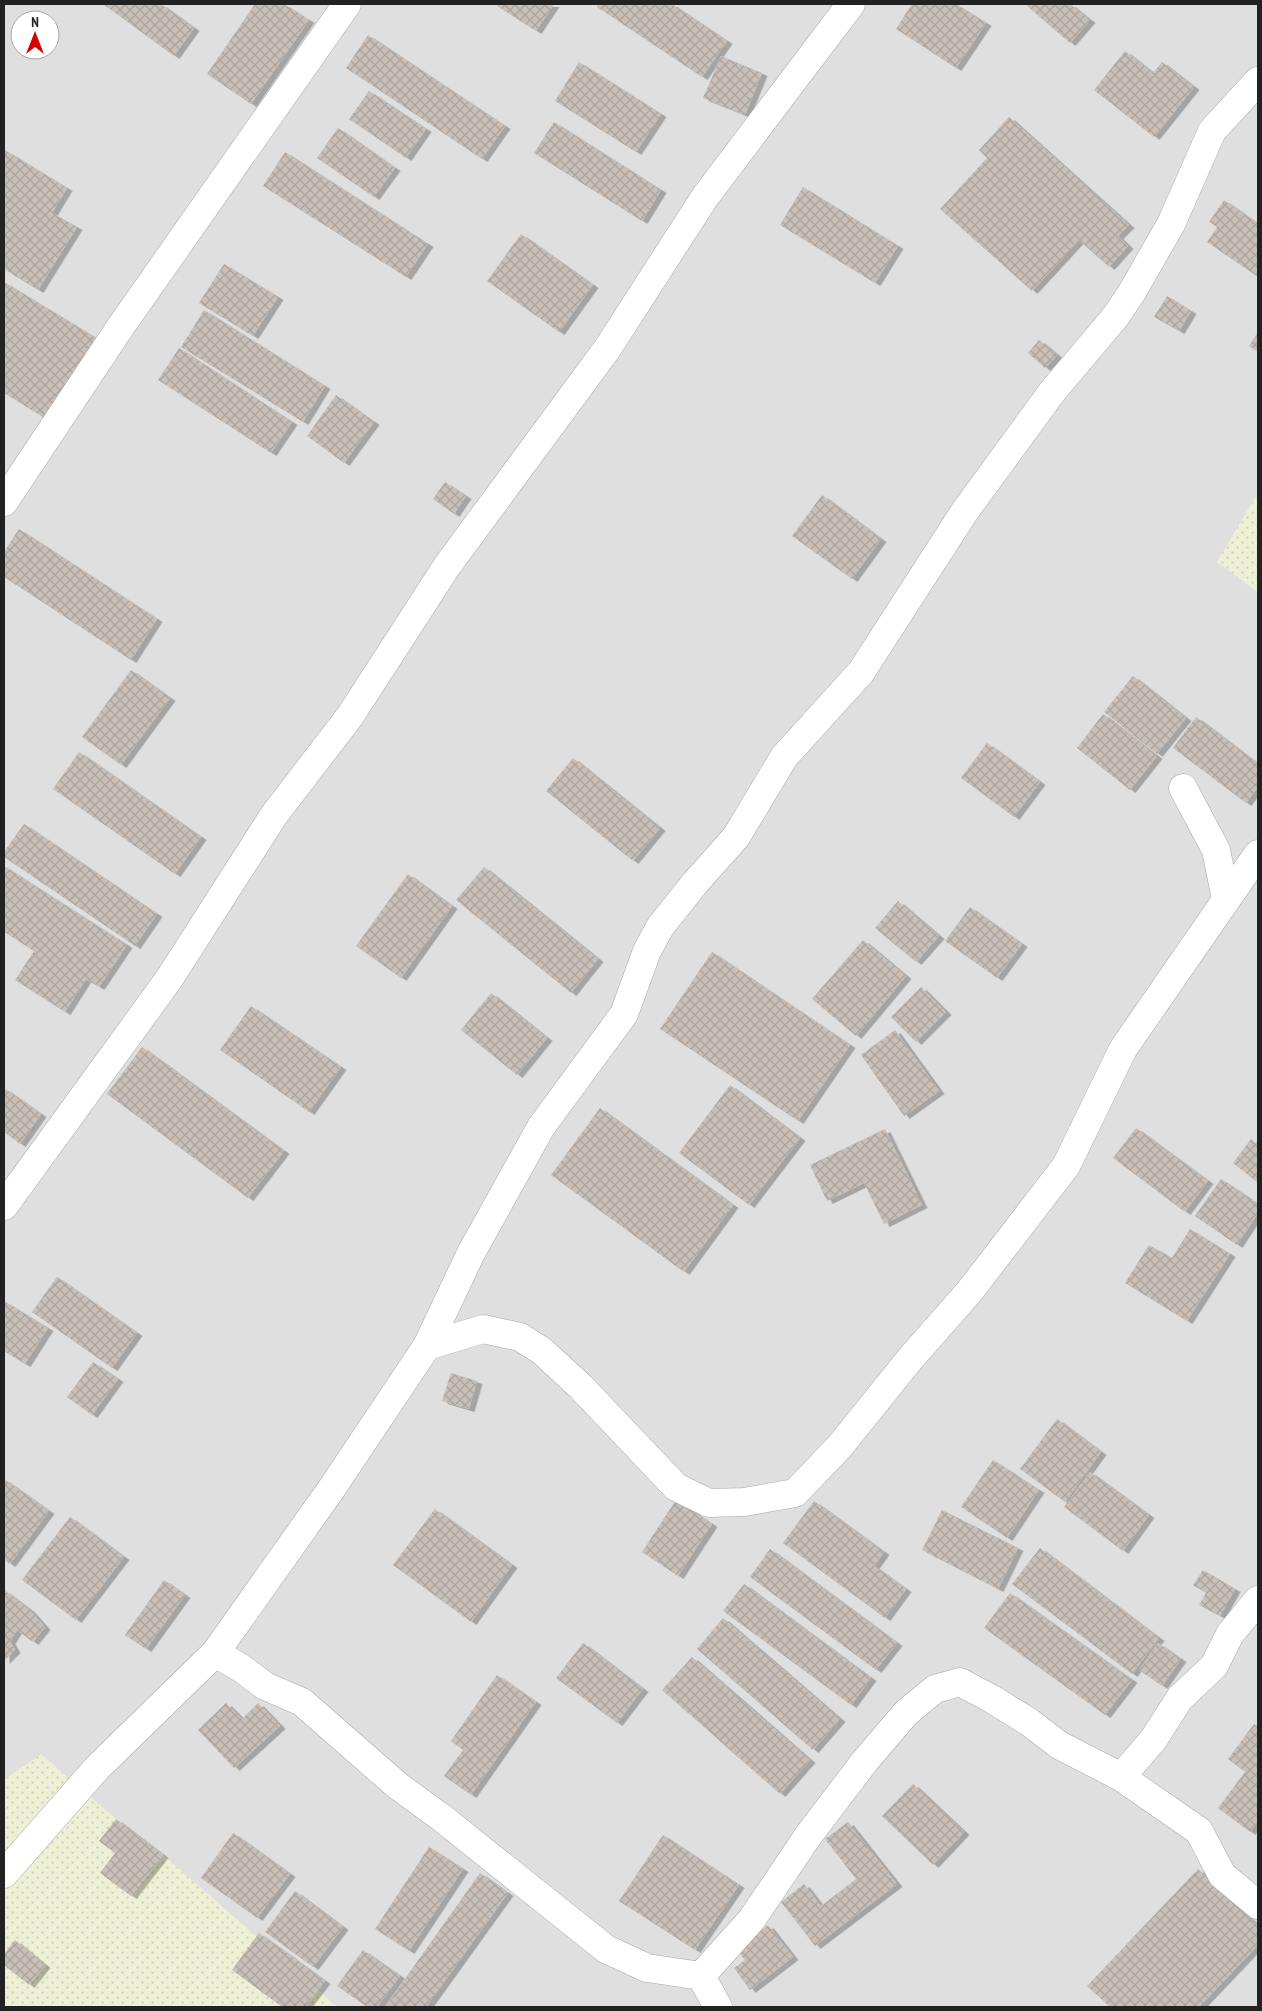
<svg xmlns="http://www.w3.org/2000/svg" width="1262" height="2011" font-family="'PT Sans Narrow',sans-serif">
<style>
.residential{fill:#e0dfdf;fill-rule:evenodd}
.farmland{fill:url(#farmland-dots)}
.building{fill:url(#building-cross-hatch);filter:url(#shadow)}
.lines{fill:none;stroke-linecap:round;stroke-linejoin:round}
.minor-casing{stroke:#a9a9a9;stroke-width:29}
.minor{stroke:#fff;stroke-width:28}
</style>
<defs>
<pattern id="farmland-dots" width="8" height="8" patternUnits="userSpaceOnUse" patternTransform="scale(1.25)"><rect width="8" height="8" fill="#eef0d5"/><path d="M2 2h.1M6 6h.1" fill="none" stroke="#ccceb7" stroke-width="1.8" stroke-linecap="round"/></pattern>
<pattern id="building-cross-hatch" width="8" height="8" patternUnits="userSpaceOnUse" patternTransform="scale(1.25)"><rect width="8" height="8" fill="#c7bfb8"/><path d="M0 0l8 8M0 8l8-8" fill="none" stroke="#aba49e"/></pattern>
<filter id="shadow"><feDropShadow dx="5.5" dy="3" stdDeviation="0" flood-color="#0004"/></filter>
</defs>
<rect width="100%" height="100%" fill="#f2efe9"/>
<path class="residential" d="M4,4H1258V493L1217,562L1258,592V2007H337L163,1855L116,1819L4,1780ZM20,20H50V50H20Z"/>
<path class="farmland" d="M1258,493V592L1217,562Z
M41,1754L116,1819L163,1855L337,2007H4V1780Z"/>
<path class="building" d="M103,4H161L194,28L174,56Z
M255,4H284L309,20L251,104L207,74Z
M499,4H554L536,31L497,6Z
M599,4H672L727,41L702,77L597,7Z
M912,4H956L986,23L956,68L896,29Z
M1029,4H1070L1090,20L1070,43L1027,6Z
M368,35L505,126L482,159L346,68Z
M1125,51L1153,73L1162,62L1194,87L1154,137L1094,90Z
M721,56L762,73L745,115L703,98Z
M579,62L661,114L636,152L555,101Z
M369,91L426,129L406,158L349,119Z
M1009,117L1129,225L1118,236L1128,246L1109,267L1079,240L1032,291L940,209L987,158L979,150Z
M554,122L661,190L642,221L534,153Z
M338,128L395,168L374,197L317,158Z
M5,150L67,188L52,213L77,227L38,290L4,269Z
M285,152L428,244L406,277L263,186Z
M803,187L898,246L875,283L780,225Z
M1224,200L1258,224V277L1207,242L1217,227L1209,222Z
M521,234L593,285L559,332L487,281Z
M224,264L278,297L253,336L199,303Z
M4,282L96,338L46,419L4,393Z
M1167,296L1191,311L1179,331L1154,317Z
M204,310L325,386L303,422L181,347Z
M1258,332V352L1249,346Z
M1039,340L1057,355L1045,368L1028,353Z
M179,348L292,422L271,453L158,380Z
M336,395L374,422L344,463L307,436Z
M445,482L466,496L454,514L433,499Z
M822,495L881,539L852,579L792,536Z
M19,529L157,619L131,660L4,577V552Z
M131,670L170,698L121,765L82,737Z
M1133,676L1186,718L1157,754L1104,712Z
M1103,714L1157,756L1130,790L1077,748Z
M1196,717L1258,764V787L1246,803L1173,748Z
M987,743L1040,782L1014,817L961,778Z
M79,752L201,837L175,874L53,789Z
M573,758L660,828L633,861L546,791Z
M24,824L157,914L135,946L4,857V852Z
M4,866L127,945L99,987L86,979L65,1012L15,980L34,951L4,932Z
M484,867L598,959L571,993L456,900Z
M408,874L452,906L401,978L356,946Z
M898,901L939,936L916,962L875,928Z
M970,907L1022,944L997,978L945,941Z
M863,940L906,976L856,1036L812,999Z
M712,952L850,1045L798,1121L660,1029Z
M921,987L946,1012L916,1042L891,1017Z
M491,993L547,1038L517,1075L461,1030Z
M251,1006L341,1067L309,1112L220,1050Z
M895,1030L939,1091L904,1116L861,1055Z
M142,1047L284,1151L248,1198L107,1094Z
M730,1085L800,1138L749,1205L679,1153Z
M4,1088L41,1114L20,1144L4,1132Z
M600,1108L733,1205L684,1272L551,1175Z
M1136,1128L1208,1181L1185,1212L1113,1158Z
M885,1129L922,1205L884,1224L864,1183L827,1201L810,1165Z
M1251,1139L1258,1145V1183L1233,1163Z
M1221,1179L1258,1204V1213L1237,1245L1195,1216Z
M1190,1229L1230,1254L1187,1321L1125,1283L1149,1245L1172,1258Z
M57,1277L137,1333L112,1368L32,1312Z
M4,1301L48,1328L25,1364L4,1351Z
M93,1362L118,1379L92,1415L67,1397Z
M451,1373L477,1381L469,1409L442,1401Z
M1057,1419L1101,1452L1065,1502L1020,1469Z
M993,1460L1039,1490L1007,1538L961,1507Z
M1090,1472L1149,1515L1123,1551L1064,1507Z
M4,1479L49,1511L10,1564L4,1560Z
M676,1500L712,1524L678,1576L642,1552Z
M814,1501L884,1552L874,1566L906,1589L885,1618L783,1543Z
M435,1509L512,1565L471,1622L393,1565Z
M942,1510L1018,1548L998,1589L922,1550Z
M70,1517L124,1557L76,1620L22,1580Z
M1040,1548L1159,1638L1132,1674L1012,1584Z
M770,1549L897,1643L876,1670L750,1577Z
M1203,1570L1235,1589L1220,1616L1199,1605L1206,1593L1193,1585Z
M164,1580L185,1595L146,1649L125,1635Z
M744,1584L871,1678L851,1705L723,1611Z
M4,1590L29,1609L45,1627L33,1642L17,1630L10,1641L15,1650L4,1661Z
M1010,1593L1132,1680L1105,1715L984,1628Z
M723,1618L840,1719L813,1750L697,1649Z
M583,1643L643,1689L617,1723L556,1678Z
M1158,1643L1181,1659L1162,1686L1139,1670Z
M692,1657L810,1760L780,1794L662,1690Z
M497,1675L536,1702L471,1795L444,1776L463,1750L451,1741Z
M226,1703L242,1719L258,1703L280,1726L234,1768L198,1730Z
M1254,1724L1258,1727V1821L1250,1832L1218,1808L1245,1772L1228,1759Z
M913,1784L964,1832L933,1865L882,1816Z
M116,1819L163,1855L131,1896L100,1873L115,1853L99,1841Z
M848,1822L897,1884L815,1946L781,1902L804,1884L821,1906L856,1879L825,1839Z
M233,1833L290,1874L257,1918L201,1878Z
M663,1835L739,1885L695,1950L619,1901Z
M429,1847L463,1869L409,1951L375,1929Z
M1198,1869L1258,1926V1945L1199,2007H1110L1087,1986Z
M480,1873L508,1893L426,2007H385Z
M295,1891L343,1927L313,1967L265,1932Z
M768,1925L793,1957L750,1990L734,1968L745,1960L736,1949Z
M259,1933L325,1981L305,2007H282L232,1970Z
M15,1940L45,1965L29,1985L4,1965V1954Z
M363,1950L400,1976L377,2007H367L337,1986Z"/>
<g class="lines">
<defs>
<path id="minor" d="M4,502L119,329L347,4
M1183,788L1216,850L1226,899
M4,1206L169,979L274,815L350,716L447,566L607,349L705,197L851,4
M427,1346L483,1329L520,1337L542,1351L581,1387L676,1487L709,1503L744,1502L795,1493L840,1446L910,1359L969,1292L1066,1166L1123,1049L1258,854
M215,1653L241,1668L265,1686L302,1702L398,1786L442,1818L606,1949L647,1968L701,1976
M1121,1777L1153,1740L1180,1698L1214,1666L1230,1634L1258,1600
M4,1874L97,1768L215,1653L332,1488L427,1346L471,1253L541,1127L624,1014L647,951L660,927L695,883L736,837L784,757L861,672L965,511L1052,392L1116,316L1132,292L1171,224L1212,131L1258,81
M701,1976L752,1919L808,1836L865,1761L906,1713L935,1689L960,1682L992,1699L1029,1722L1059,1745L1121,1777L1199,1831L1222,1875L1258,1905
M701,1976L718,2007"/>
</defs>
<use href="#minor" class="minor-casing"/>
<use href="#minor" class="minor"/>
</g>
<rect width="1262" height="2011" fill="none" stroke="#222222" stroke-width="10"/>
<g transform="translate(35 35)"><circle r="24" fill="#ffffff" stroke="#a7a7a7"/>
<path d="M0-4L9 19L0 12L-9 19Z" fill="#d40000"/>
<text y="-8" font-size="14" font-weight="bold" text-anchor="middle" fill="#222222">N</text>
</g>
</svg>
